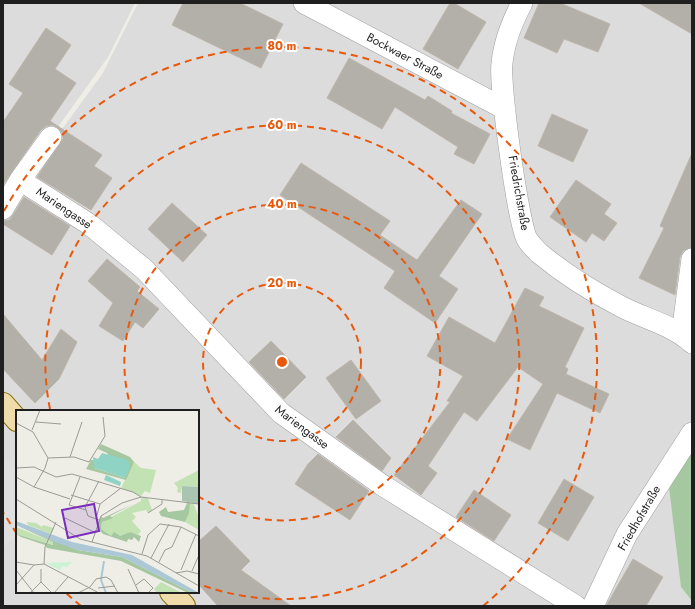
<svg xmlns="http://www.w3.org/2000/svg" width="695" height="609" font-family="Jost,sans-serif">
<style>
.residential{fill:#dddcdc;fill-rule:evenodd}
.forest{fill:#a6c8a0}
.parking{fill:#dfdfdf}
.building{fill:#b3afa9;stroke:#beb6ab}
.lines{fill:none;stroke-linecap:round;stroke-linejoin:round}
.minor-casing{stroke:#a0a0a0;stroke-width:22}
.primary-casing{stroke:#867113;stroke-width:24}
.minor{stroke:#fff;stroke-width:21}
.primary{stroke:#f0dcaa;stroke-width:22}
.ring{fill:none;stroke:#e8590c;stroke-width:2;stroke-dasharray:7 5}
.labels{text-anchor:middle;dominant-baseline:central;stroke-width:4;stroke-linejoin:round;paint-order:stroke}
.street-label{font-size:12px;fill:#1f1f1f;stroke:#fff}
.inset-river{fill:none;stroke:#acc7d6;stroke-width:2}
.inset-road{fill:none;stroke:#9b9b96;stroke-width:1}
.view{fill:#7b2cbf;fill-opacity:0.15;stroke:#7b2cbf;stroke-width:2}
.inset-edge{fill:none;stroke:#1f1f1f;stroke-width:2}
.centre{fill:#e8590c;stroke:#fff;stroke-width:2}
.ring-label{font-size:12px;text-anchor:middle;font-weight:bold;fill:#e8590c;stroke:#fff;stroke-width:4;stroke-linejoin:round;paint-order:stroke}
</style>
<rect width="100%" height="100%" fill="#eeede6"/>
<path class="residential" d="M3,3H135L108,57L20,180L3,209Z
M138,3H692V433L681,587L692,601V606H3V214L14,195L103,73ZM17,411H198V592H17Z"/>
<path class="forest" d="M692,433V601L681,587L667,470Z"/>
<path class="parking" d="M6,458L17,470V535L3,548V461Z"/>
<path class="building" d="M183,3H240L283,24L261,68L172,25Z
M450,3H454L486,22L458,69L423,49Z
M539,3H560L610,24L598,52L564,39L557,53L524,38Z
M639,3H692V34Z
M46,28L71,45L55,69L76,83L50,121L102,155L94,166L112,178L91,210L37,177L63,139L62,132L58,128L53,125L46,126L41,130L3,185V122L23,93L9,84Z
M349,58L425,100L428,96L452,111L451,113L490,134L474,164L454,154L458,147L395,107L382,129L327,98Z
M552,114L588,130L573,162L538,146Z
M692,153V247L683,251L680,257L675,295L639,278L664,228L660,226Z
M301,163L390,221L380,235L417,260L461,200L482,214L439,276L458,289L435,323L384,288L395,271L280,195Z
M576,180L611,204L604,214L617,223L604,241L592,233L586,242L550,217Z
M24,197L70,226L52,255L3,224V221L9,220L13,215Z
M172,203L207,235L183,262L148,229Z
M107,259L140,287L137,291L159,309L143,328L135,322L123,341L99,326L113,303L88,281Z
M525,288L544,297L539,306L584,328L565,367L568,369L566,374L609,394L600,413L557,393L530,450L507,439L543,384L518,367L477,421L464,412L428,466L437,473L421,495L394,475L450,402L447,401L463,376L427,356L449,317L495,343Z
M3,314L42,360L61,329L77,342L59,379L35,403L3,369Z
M271,341L306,377L284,399L249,362Z
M351,360L381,401L356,419L326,378Z
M353,420L391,458L382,471L336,437Z
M318,454L369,491L350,520L295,484L308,464Z
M564,479L594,497L568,541L538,523Z
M474,490L511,515L494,541L456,517Z
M216,526L250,561L241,570L291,606H218L198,584V542Z
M633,559L663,577L646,606H606Z"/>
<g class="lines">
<defs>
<path id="minor" d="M304,3L505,109
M522,3C512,22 504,42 502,63C499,83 518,223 527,239C530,244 535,249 539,253C563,273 595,293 622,307C645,319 673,325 692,343
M20,180L89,224L144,269L281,413L382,485L576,606
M3,209L20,180L51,137
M682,334L692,259
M593,606L627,534L692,433"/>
<path id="primary" d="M3,404L17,420
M171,592L184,606"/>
</defs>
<use href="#minor" class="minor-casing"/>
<use href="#primary" class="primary-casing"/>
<use href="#minor" class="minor"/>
<use href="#primary" class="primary"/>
</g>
<g class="ring">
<circle cx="282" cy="362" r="79"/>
<path d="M132 411A158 158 0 1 1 198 496"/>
<path d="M50 409A237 237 0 1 1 199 584"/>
<path d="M81 606A316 316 0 0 1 66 593M17 534A316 316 0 0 1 4 513M4 211A316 316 0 1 1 483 606"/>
</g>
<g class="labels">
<g class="street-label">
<text transform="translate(405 56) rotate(28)">Bockwaer Straße</text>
<text transform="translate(519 193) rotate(80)">Friedrichstraße</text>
<text transform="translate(64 208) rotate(34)">Mariengasse</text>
<text transform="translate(302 427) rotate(37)">Mariengasse</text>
<text transform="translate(639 518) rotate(-60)">Friedhofstraße</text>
</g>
</g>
<g transform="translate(16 410)">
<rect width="183" height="183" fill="#eeede6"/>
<path d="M118,52L125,58L140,60L134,83L129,81L125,86L105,78ZM183,60V77L166,76L165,83L161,82L162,78L158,73ZM125,87L132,88L136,100L132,103L130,100L116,103L120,107L116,111L125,121L122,125L114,122L104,126H95L89,123L85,119L86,112L125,91ZM174,93H177L183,107V120L169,112ZM11,112L20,113L26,117L27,115L38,118L35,124L12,115ZM0,117L37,132L38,135L0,124ZM145,172L164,182V183H141L138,179Z" fill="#c3e2b3"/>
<path d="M85,34L114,47L118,52L110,70L70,59L75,50H78V58L109,68L91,43L82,39ZM171,93H174L173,103L169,112L145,106L143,102L150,97L152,102L168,100ZM117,94L94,106L97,108L86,112L85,119L95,126L98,122L104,126L114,122L125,126L123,132L118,127L116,130L112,129L111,132L87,124L83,120L81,115L85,106L87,108ZM0,115L62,140L106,147L177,183H172L105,151L31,138L29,135L5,127L0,124L37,135V132Z" fill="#a6c8a0"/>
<path d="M166,76L183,77V94L166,91Z" fill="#aac4b2"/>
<path d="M56,152L51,157L46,156L44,160L29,153Z" fill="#c9f3d3"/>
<path d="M86,43L112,50L114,58L109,68L78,58L77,47L82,49ZM90,65L105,72L104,76L88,70Z" fill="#8ed3c3"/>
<path d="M0,111L56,132L116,145L183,183H177L106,147L62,140L39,132L0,115Z" fill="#acc7d6"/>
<path class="inset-river" d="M88,151L85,170L90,183"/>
<path class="inset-road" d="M20,12L45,14M0,13L17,22L32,48L29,58L18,77M16,20L24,0M54,47L66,12M32,48L58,47L73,52L89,26L87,7M0,58L18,57L40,67L56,64L117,82L125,87M0,67L18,77L54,89M64,67L53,95L70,100M55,85L84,94M0,89L64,129L131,146L183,176M132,103L146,94V90M49,108L78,122M80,109L84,94L105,78M83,110L72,106L69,97L83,71M40,112L29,137L28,154L83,183M76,132L85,106L106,93L125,87L183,94M126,144L132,125L144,114L165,117L183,126M135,148L153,114M0,152L18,155L28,154M143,152L149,140L156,137L165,117M112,159L123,183M0,160L18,183M165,160L180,124M176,161L183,145M160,163L171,161L183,164M25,172L36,183M0,175L18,155M120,175L128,169L137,178L132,183M82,178L99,176M14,183L25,172V159M38,183L52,167M62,183L74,177L80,169L90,167L95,170L102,183"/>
<path class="view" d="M78,94L83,121L52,128L46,100Z"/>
<rect width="183" height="183" class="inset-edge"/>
</g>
<circle cx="282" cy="362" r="6" class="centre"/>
<g class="ring-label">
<text x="282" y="50">80 m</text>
<text x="282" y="129">60 m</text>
<text x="282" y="208">40 m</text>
<text x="282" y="287">20 m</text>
</g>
<rect width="695" height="609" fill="none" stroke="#1f1f1f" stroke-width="8"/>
</svg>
